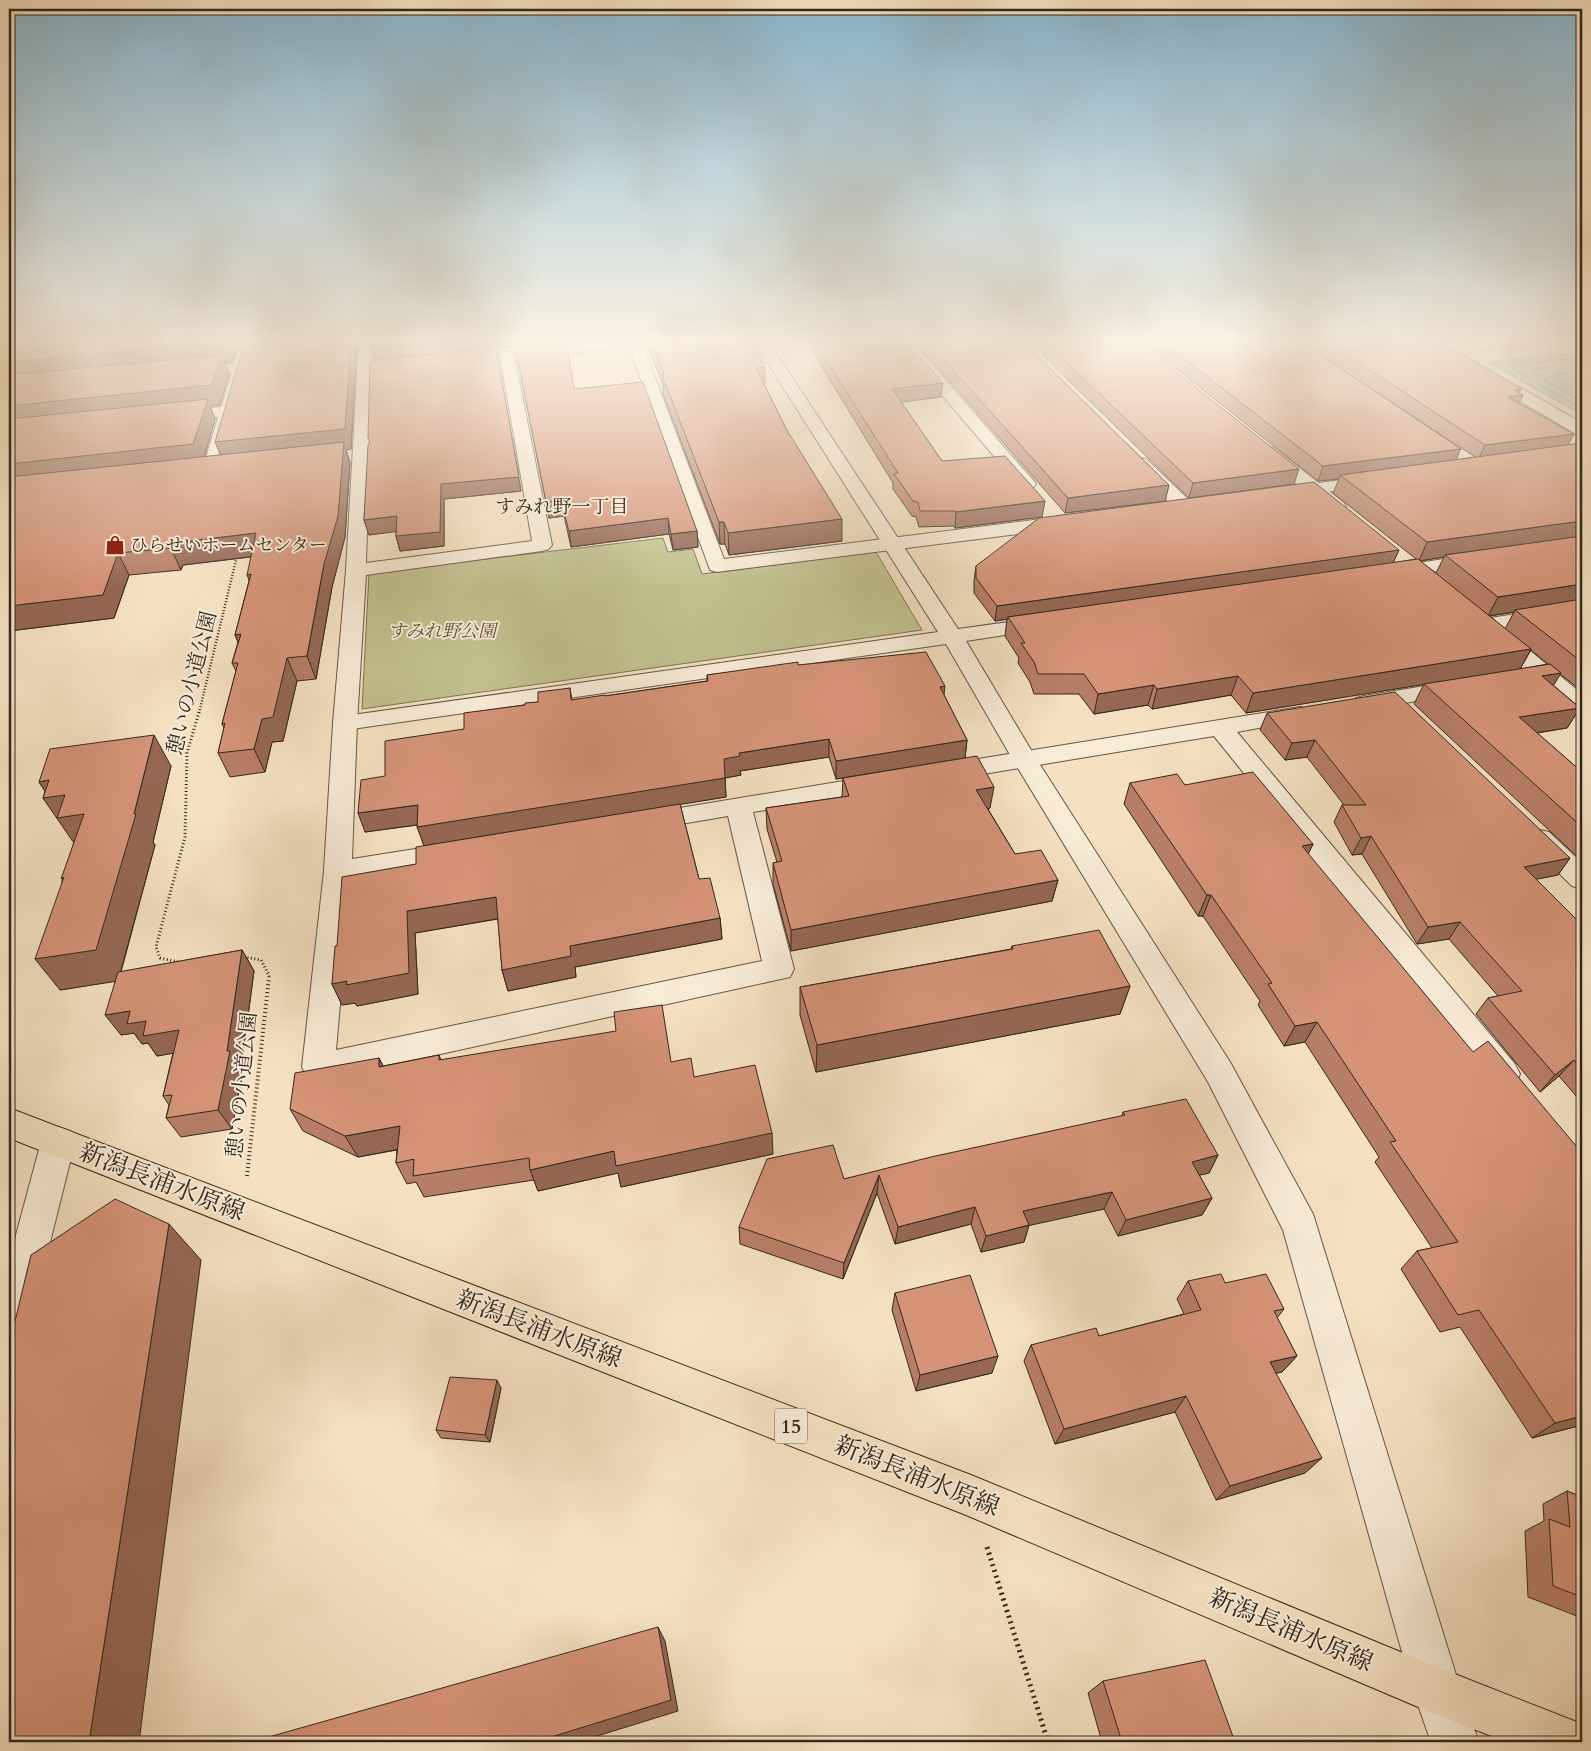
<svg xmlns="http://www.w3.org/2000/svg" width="1591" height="1751" font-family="Cardo,'Noto Serif JP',serif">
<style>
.green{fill:#c1c18f;stroke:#7a7456}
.water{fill:#9dbeaf;stroke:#738275}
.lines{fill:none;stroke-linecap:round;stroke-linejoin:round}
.shore{stroke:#687366;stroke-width:1}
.minor-casing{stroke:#645647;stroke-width:2}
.tertiary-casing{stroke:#645647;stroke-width:2}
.primary-casing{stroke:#34281e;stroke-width:2}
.path-far3{stroke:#34281e;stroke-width:2.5;stroke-dasharray:1 2;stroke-linecap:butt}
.path-far2{stroke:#34281e;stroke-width:3;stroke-dasharray:1 2.5;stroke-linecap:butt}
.path-far1{stroke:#34281e;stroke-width:4;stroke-dasharray:1 3;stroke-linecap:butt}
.path{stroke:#34281e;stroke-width:5;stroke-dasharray:2 4;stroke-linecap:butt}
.minor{fill:#f8ecd7;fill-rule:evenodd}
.tertiary{fill:#f8ecd7;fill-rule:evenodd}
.primary{fill:#f5e1c2;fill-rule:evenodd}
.wall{fill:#b77e67;stroke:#34281e;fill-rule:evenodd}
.shaded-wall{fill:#956754;stroke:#34281e}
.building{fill:#d59378;stroke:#34281e}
.labels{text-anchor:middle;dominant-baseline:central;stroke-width:4;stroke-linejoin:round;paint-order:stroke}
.far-poi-label{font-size:18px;fill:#34281e;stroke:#f8ecd7;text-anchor:start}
.far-park-label{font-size:18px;font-style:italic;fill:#574e3a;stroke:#f8ecd7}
.far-neighbourhood-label{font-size:19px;fill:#34281e;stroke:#f8ecd7}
.shield{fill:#f8ecd7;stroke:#6f6356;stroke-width:1}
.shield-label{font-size:20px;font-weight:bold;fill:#34281e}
.street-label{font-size:21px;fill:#34281e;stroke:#f8ecd7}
.near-street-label{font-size:25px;fill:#34281e;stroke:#f8ecd7}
</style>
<rect width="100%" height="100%" fill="#f5e1c2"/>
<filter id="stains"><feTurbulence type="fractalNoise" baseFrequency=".004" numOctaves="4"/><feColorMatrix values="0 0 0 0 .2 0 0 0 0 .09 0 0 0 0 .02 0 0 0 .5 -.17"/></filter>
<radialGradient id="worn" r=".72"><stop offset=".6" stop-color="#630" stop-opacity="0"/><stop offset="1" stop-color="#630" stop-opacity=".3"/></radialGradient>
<path class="green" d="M663,538L668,552L693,549L702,574L876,552L922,630L362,709L369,573Z"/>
<path class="water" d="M1582,353V415L1488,362Z"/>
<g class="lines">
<path class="shore" d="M1582,358L1512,365L1510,367L1582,409
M1582,364L1532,369L1530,371L1582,402
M1582,372L1557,374L1555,377L1582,393"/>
<defs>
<path id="minor" d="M241,341H255L220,471L217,475L211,476L205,475L202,471L218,417L177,422L171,420L169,417L171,414L177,412L221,407L232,372L189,377L184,375L181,372L184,369L189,367L234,363Z
M359,341H373L366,563L532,541L500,355L502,352H512L514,355L552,545L549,549L542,551L366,575L357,723L352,859L453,843L463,845L466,852L463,859L453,861L351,879L336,1050L762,961L728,816L646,830L637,827L633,821L637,815L880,775L889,777L893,783L889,789L880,791L753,812L794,969L790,977L318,1081L307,1077L302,1067L324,871L333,723L346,570Z
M601,341H655L653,344L643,346L724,559L1065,516L1072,518L1074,522L1072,526L1065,528L717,572L710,570L629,347L530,357L525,356L523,353L525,350L530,349Z
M896,341H911L1033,480L1036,484L1033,488L1027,489L1021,488Z
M1422,341H1440L1447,345L1488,341H1546L1539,345L1460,353L1582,423V435L1576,434L1438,353Z
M1140,458L1146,459L1191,502L1193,506L1191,510L1184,512L1177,510L1134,467L1131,463L1134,459Z
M1372,476L1378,477L1381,481L1378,485L1288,497L1282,496L1279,492L1282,488L1288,487Z
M1582,603V615L1484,631L1476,630L1473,625L1476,620L1484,619Z
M1455,681L1463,683L1466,688L1463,693L1364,710L1356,708L1352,703L1356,698L1364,696Z
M1300,707L1308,709L1312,714L1308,719L1237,732L1515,1064L1520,1074L1515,1084L1504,1088L1493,1084L1214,736L947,780L938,778L935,772L938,766L947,764Z
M1540,830L1549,832L1582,863V889L1572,886L1531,846L1527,839L1531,832Z
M58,1127L70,1131L75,1142L28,1331L23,1345L9,1350V1261L41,1142L46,1131Z
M1437,1667L1454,1674L1479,1742H1431L1413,1691L1420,1674Z"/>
<path id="tertiary" d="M754,341H768L958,629L1044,617L1052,618L1055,623L1052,628L1044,629L966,641L1037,760L1230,1062L1313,1214L1461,1691L1454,1708L1437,1715L1420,1708L1413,1691L1283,1230L1208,1082L1013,760L946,644L345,730L337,728L333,723L337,718L345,716L938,632Z
M1268,447L1274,448L1344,503L1346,507L1344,511L1337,513L1330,511L1262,456L1259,452L1262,448Z
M1477,554L1484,556L1487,560L1484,564L1391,579L1384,577L1381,573L1384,569L1391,567Z
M1497,629L1505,630L1582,694V713L1574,711L1489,640L1486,635L1489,630Z"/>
<path id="primary" d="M9,1108L971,1475L1437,1667L1582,1724V1742H1507L1437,1715L966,1515L9,1138Z"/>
</defs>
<use href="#minor" class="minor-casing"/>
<use href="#tertiary" class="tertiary-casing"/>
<use href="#primary" class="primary-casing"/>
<path class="path-far3" d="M199,713L237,556"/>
<path class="path-far2" d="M244,957L261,960L269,975V979
M178,962L160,958L156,947L185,837L187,753L199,712"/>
<path class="path-far1" d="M247,1176L269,977"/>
<path class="path" d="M987,1547L1048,1742"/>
<use href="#minor" class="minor"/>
<use href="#tertiary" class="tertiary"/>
<use href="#primary" class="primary"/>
</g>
<path class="wall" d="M9,341L233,361L225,362L229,374L220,405L210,406L215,419L204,457L220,455L245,341H357L351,449L346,450L350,463L345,537L332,587L316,679L297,681L283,741L272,742L265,772L230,777L218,753L224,728L222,724L236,671L232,663L238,642L235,635L249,581L251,557L183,565L181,570L129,575L114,618L9,631Z
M370,341H566L574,389L697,531L698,547L673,550L669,534L571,547L564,516L549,518L515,346L496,348L521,491L444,499V546L400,551L396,536V531L369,535L364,520L375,360Z
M648,341H751L765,386L842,541L729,555L725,544H720L663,394V385L648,347Z
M806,341H906L941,397L901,402L942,461L1042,517L955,528L953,526L919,527L916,517L912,516L893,489V483Z
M914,341H1022L1169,485L1165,501L1065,513Z
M1028,341H1137L1294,484L1189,498Z
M1141,341H1438L1523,395L1519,403L1568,445L1582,443V687L1578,688L1560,674L1553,685L1580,708L1567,728L1537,733L1582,772V861L1414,704L1424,684L1246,713L1231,695L1152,709L1148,705L1094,714L1079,694H1034L1030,682L1018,663L1019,658L1005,636L1007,619L995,621L974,593V581L976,566L1399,550L1393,563L1416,559L1333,493L1339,479L1318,481ZM1304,344L1475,457L1456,460ZM1444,557L1436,573L1420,561ZM1514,612L1505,629L1490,616ZM1531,650L1548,664L1520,669Z
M798,665L944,695L967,740L965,758L990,808L988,809L1015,854L1058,880L1052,901L791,951L773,884V863L777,862L767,829L766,808L842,797L843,778L836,779L829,757L740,771L741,775L725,778L726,797L680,804L699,879L720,918L722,939L575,967L576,977L508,991L502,970L498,919L415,933L418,994L357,1006L355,1003L342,1005L332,984L337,946L416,864L657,808L424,846L417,825L365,832L385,776L464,729L525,705L538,702L570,688L572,700L605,696L707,681V675Z
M1267,713L1570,858L1558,875L1536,879L1582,925V1103L1559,1076L1540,1092L1476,1014L1488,998L1498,996L1449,939L1417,944L1362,854L1352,855L1334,822L1342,805H1344L1307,757L1285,760L1260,730Z
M171,766L153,842L155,845L121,972L242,950L254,971L241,1068L243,1071L232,1129L181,1137L166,1118L169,1105L163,1096L173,1053L157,1056L148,1043L142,1044L134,1033L121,1035L115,981L60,990L62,881L74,842L43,798L45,791L39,782Z
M1130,783L1185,785L1313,844L1308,854L1582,1425L1532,1438L1460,1327L1440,1332L1401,1269L1417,1251L1432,1248L1375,1162L1379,1157L1305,1042L1284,1046L1258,1005L1260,1001L1203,916H1198L1124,804Z
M1012,946L1130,986L1120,1014L816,1072L800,1015V987L1011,949Z
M439,1055L441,1060L671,1062L694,1077L773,1154L621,1187L618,1173L538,1191L534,1180L424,1197L416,1182L407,1184L396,1163L397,1150L358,1157L303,1131L290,1109L379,1058L383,1066Z
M1123,1112L1218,1155L1209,1173L1199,1175L1212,1198L1202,1215L1118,1236L1104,1209L1029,1225L1024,1242L981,1252L971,1224L895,1244L877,1193L843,1279L740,1244L739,1227L844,1179L1122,1116Z
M1188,1281L1225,1283L1284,1309L1277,1318L1297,1356L1282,1372L1276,1373L1305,1473L1216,1500L1175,1412L1055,1444L1024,1361L1031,1345L1099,1336L1184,1314L1177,1299Z
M895,1293L992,1373L916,1391L892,1310Z
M501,1388L490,1442L441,1438L436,1430Z
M1567,1491L1582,1497V1618L1528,1597L1525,1531L1544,1521L1543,1504Z
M1103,1681L1235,1742H1102L1088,1693Z"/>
<path class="shaded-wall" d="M226,341H240L233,361L225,362L229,374L220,405L210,406L215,419L202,465L9,486V362Z
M351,341H357L351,449L346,450L350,463L345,537L332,587L316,679L307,656L324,564L224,463L215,442Z
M374,341H560L375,361L370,342Z
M1448,341H1464L1447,343Z
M496,348L521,491L444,499V546L400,551L396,536L441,484Z
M765,367V386L756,368Z
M943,383L941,397L891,403L892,389Z
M1521,389L1518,396L1523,395L1516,409L1508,397L1514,390Z
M1574,434L1566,449L1478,460L1485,445Z
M1461,449L1454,464L1340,475L1339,479L1318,481L1323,466Z
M1299,469L1294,484L1189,498L1193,483Z
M1169,485L1165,501L1065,513L1068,498Z
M561,500L564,516L549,518L546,502Z
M1045,501L1042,517L955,528L956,512Z
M397,516L401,531L369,535L364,520Z
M668,518L669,534L571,547L569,531Z
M842,519V541L729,555L728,533Z
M1582,521V538L1445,555L1444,557L1419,561L1427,542Z
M719,522H724L725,544H720Z
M697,531L698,547L673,550L671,534Z
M256,533L265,555L183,565L181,570L171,548L173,543Z
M1399,550L1392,565L1008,617V619L995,621L997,606Z
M118,553L129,575L114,618L9,631V606Z
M251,574L256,597L247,575Z
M1582,584V602L1515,610L1514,612L1488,616L1498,597Z
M241,634L245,658L235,635Z
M1531,649L1520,669L1246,713L1253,693Z
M287,658L297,681L283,741L272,742L265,772L254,749L262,719Z
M1561,673L1549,693L1542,676Z
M1238,676L1231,695L1152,709L1157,689Z
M1582,680V687L1578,688Z
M1154,685L1148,705L1094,714L1098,694Z
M945,686L943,704L940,687Z
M1580,708L1567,728L1507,737L1519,717Z
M154,735L171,766L153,842L155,845L118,981L60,990L35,959L134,814Z
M829,739V757L740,771L741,775L725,778L726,797L424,846L417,827L724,759L739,753Z
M967,740L965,758L836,779V761Z
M1315,740L1307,757L1285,760L1292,743Z
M49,780L65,795L84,814L78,849L43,798L49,797L39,782Z
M994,787L990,808L973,811L976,790Z
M418,805L424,824L365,832L358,813Z
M1371,836L1362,854L1352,855L1361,838Z
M1313,844L1303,865L1302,846Z
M1570,858L1558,875L1512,884L1524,867Z
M1058,880L1052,901L791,951V930Z
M1207,895H1211L1203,916H1198Z
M496,897L502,918L415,933L418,994L357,1006L355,1003L342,1005L332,984L407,911Z
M720,918L722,939L575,967L576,977L508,991L502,970L570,946Z
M1460,922L1449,939L1417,944L1428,927Z
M242,950L254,971L241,1068L243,1071L232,1129L218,1110Z
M9,967L15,974L9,980Z
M1130,986L1120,1014L816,1072L817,1045Z
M130,1011L146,1021L179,1030L193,1050L157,1056L148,1043L142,1044L134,1033L121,1035L105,1015Z
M1317,1022L1305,1042L1284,1046L1295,1026Z
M379,1058L390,1080L379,1067Z
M1574,1060L1559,1076L1540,1092L1555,1075Z
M400,1126L410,1147L358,1157L345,1136Z
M772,1133L773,1154L621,1187L618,1173L538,1191L530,1170L614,1151Z
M1218,1155L1209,1173L1183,1179L1192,1162Z
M879,1175L877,1193L843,1279L844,1263Z
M1112,1192L1104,1209L1018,1228L1023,1211Z
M1212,1198L1202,1215L1118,1236L1126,1220Z
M975,1207L971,1224L895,1244L898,1227Z
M169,1224L201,1260L139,1742H89Z
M1029,1225L1024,1242L981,1252L986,1236Z
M998,1356L992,1373L916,1391L920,1375Z
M1297,1356L1282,1372L1257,1378L1270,1362Z
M497,1380L501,1388L490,1442L485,1435Z
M1186,1396L1175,1412L1055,1444L1064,1429Z
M1582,1416V1425L1532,1438L1555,1423Z
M1322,1458L1305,1473L1216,1500L1230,1486Z
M658,1627L665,1641L678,1711L578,1742H535Z"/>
<path class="building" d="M9,341H226V342L9,362Z
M245,341H351L345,429L215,442Z
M560,341H566L574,389L643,382L697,531L671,534L668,518L569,531L561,500L546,502L515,346Z
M652,341H751L765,367L756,368L785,427L842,519L728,533L724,522H719L662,375L664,374Z
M814,341H906L943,383L892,389L942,461L1005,456L1045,501L956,512L955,511H920L918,502L913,501L894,474L898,473Z
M927,341H1022L1169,485L1068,498Z
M1044,341H1137L1299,469L1193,483Z
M1161,341H1300L1461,449L1323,466Z
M1325,341H1438L1521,389L1514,390L1523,395L1508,397L1574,434L1485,445Z
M496,348L519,477L441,484L440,532L396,536L397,516L364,520L368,445L370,442L368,438L370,361Z
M222,355L212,385L9,406V375Z
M208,399L193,444L9,464V419Z
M344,442L338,516L324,564L307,656L287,658L273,717L262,719L254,749L218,753L225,723L222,724L238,663H232L241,634L235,635L251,574L247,575L256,533L173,543L171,548L118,553L103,595L9,606V477Z
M1582,443V521L1427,542L1340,475Z
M1314,482L1399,550L997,606L976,578V566L1039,518Z
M1582,536V584L1498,597L1445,555Z
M1418,559L1531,649L1253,693L1238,676L1157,689L1154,685L1098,694L1084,674H1038L1034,662L1021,643H1025L1008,617Z
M1582,599V662L1515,610Z
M926,652L945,686L940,687L967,740L836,761L829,739L739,753L740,756L724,759L725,778L417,827L418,805L358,813L361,780L385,776V741L464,729V713L525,705V703L538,702V692L570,688L571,700L605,695V696L708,681L707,675L798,662V665Z
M1550,664L1561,673L1542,676L1580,708L1519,717L1582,772V827L1424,684Z
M1395,692L1570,858L1524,867L1582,925V1069L1574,1060L1555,1075L1488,998L1522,991L1460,922L1428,927L1371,836L1361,838L1342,805H1366L1315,740L1292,743L1267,713Z
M154,735L134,814H136L96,950L35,959L64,877L61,879L84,814L57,818L65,795L43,798L49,780L39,782L50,749Z
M977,756L994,787L976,790L1015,854L1041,850L1058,880L791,930L773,863L782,861L766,808L849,796L843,778Z
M1253,772L1313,844L1302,846L1473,1052L1488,1041L1582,1153V1416L1555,1423L1479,1310L1458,1315L1417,1251L1458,1242L1390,1142L1396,1141L1317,1022L1295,1026L1268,984L1272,983L1211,895H1207L1130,783L1177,774L1185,785Z
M680,804L699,879L710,878L720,918L570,946L571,956L502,970L496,897L407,911L409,973L346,985L347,981L332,984L335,946H337L342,877L416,864V847Z
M1099,930L1130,986L817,1045L800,987L1013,949L1012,946Z
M242,950L227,1051H230L218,1110L166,1118L172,1095L163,1096L179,1030L143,1036L146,1021L127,1024L130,1011L105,1015L118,972Z
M662,1005L671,1062L691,1058L694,1077L755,1065L772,1133L616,1166L614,1151L530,1170L529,1158L413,1176L414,1159L396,1163L400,1126L345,1136L290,1109L295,1073L379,1058V1067L439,1055V1060L616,1031L614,1012Z
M1186,1099L1218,1155L1192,1162L1212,1198L1126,1220L1112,1192L1023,1211L1029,1225L986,1236L975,1207L898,1227L879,1175L844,1263L739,1227L767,1159L833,1145L844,1179L931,1157L1125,1115L1123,1112Z
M115,1199L169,1224L89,1742H9V1346L31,1255Z
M1221,1274L1225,1283L1266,1274L1284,1309L1274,1311L1297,1356L1270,1362L1322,1458L1230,1486L1186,1396L1064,1429L1031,1345L1096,1328L1099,1336L1201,1310L1188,1281Z
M970,1275L998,1356L920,1375L895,1293Z
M450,1377L497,1380L485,1435L436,1430Z
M1567,1491L1582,1497V1597L1553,1586L1549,1519L1570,1527Z
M658,1627L671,1700L535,1742H251Z
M1205,1660L1235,1742H1122L1103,1681Z"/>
<linearGradient id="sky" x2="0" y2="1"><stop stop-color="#8ab8d1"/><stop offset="0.58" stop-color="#faf2e4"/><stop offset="1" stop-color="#faf2e4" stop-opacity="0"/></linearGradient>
<rect width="1591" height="587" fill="url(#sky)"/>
<defs>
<symbol id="shop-bare" viewBox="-9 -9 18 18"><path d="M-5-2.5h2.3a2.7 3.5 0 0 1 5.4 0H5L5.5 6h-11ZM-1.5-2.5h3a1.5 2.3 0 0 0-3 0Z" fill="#8f2418" stroke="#f8ecd7" stroke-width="2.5" paint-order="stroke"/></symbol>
</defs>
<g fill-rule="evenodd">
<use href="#shop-bare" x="101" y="531" width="28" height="28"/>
</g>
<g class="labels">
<g class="far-poi-label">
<text x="130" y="545">ひらせいホームセンター</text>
</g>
<g class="far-park-label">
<text x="442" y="631">すみれ野公園</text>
</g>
<g class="far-neighbourhood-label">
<text x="562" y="507">すみれ野一丁目</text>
</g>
<rect class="shield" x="775" y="1408.5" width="32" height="35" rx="4"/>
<g class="shield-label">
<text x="791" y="1426">15</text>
</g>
<g class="street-label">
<text transform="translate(192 683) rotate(-76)">憩いの小道公園</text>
<text transform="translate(242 1085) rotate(-84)">憩いの小道公園</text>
</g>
<g class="near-street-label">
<text transform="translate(162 1182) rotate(21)">新潟長浦水原線</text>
<text transform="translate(539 1329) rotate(21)">新潟長浦水原線</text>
<text transform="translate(917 1476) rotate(22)">新潟長浦水原線</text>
<text transform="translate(1291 1630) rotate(23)">新潟長浦水原線</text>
</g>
</g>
<rect width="1591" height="1751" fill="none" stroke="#f5e1c2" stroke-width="30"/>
<rect x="10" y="10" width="1571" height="1731" fill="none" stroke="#34281e" stroke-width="2.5"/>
<rect x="15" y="15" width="1561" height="1721" fill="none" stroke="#34281e"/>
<rect width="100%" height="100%" filter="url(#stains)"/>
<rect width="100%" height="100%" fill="url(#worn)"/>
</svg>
